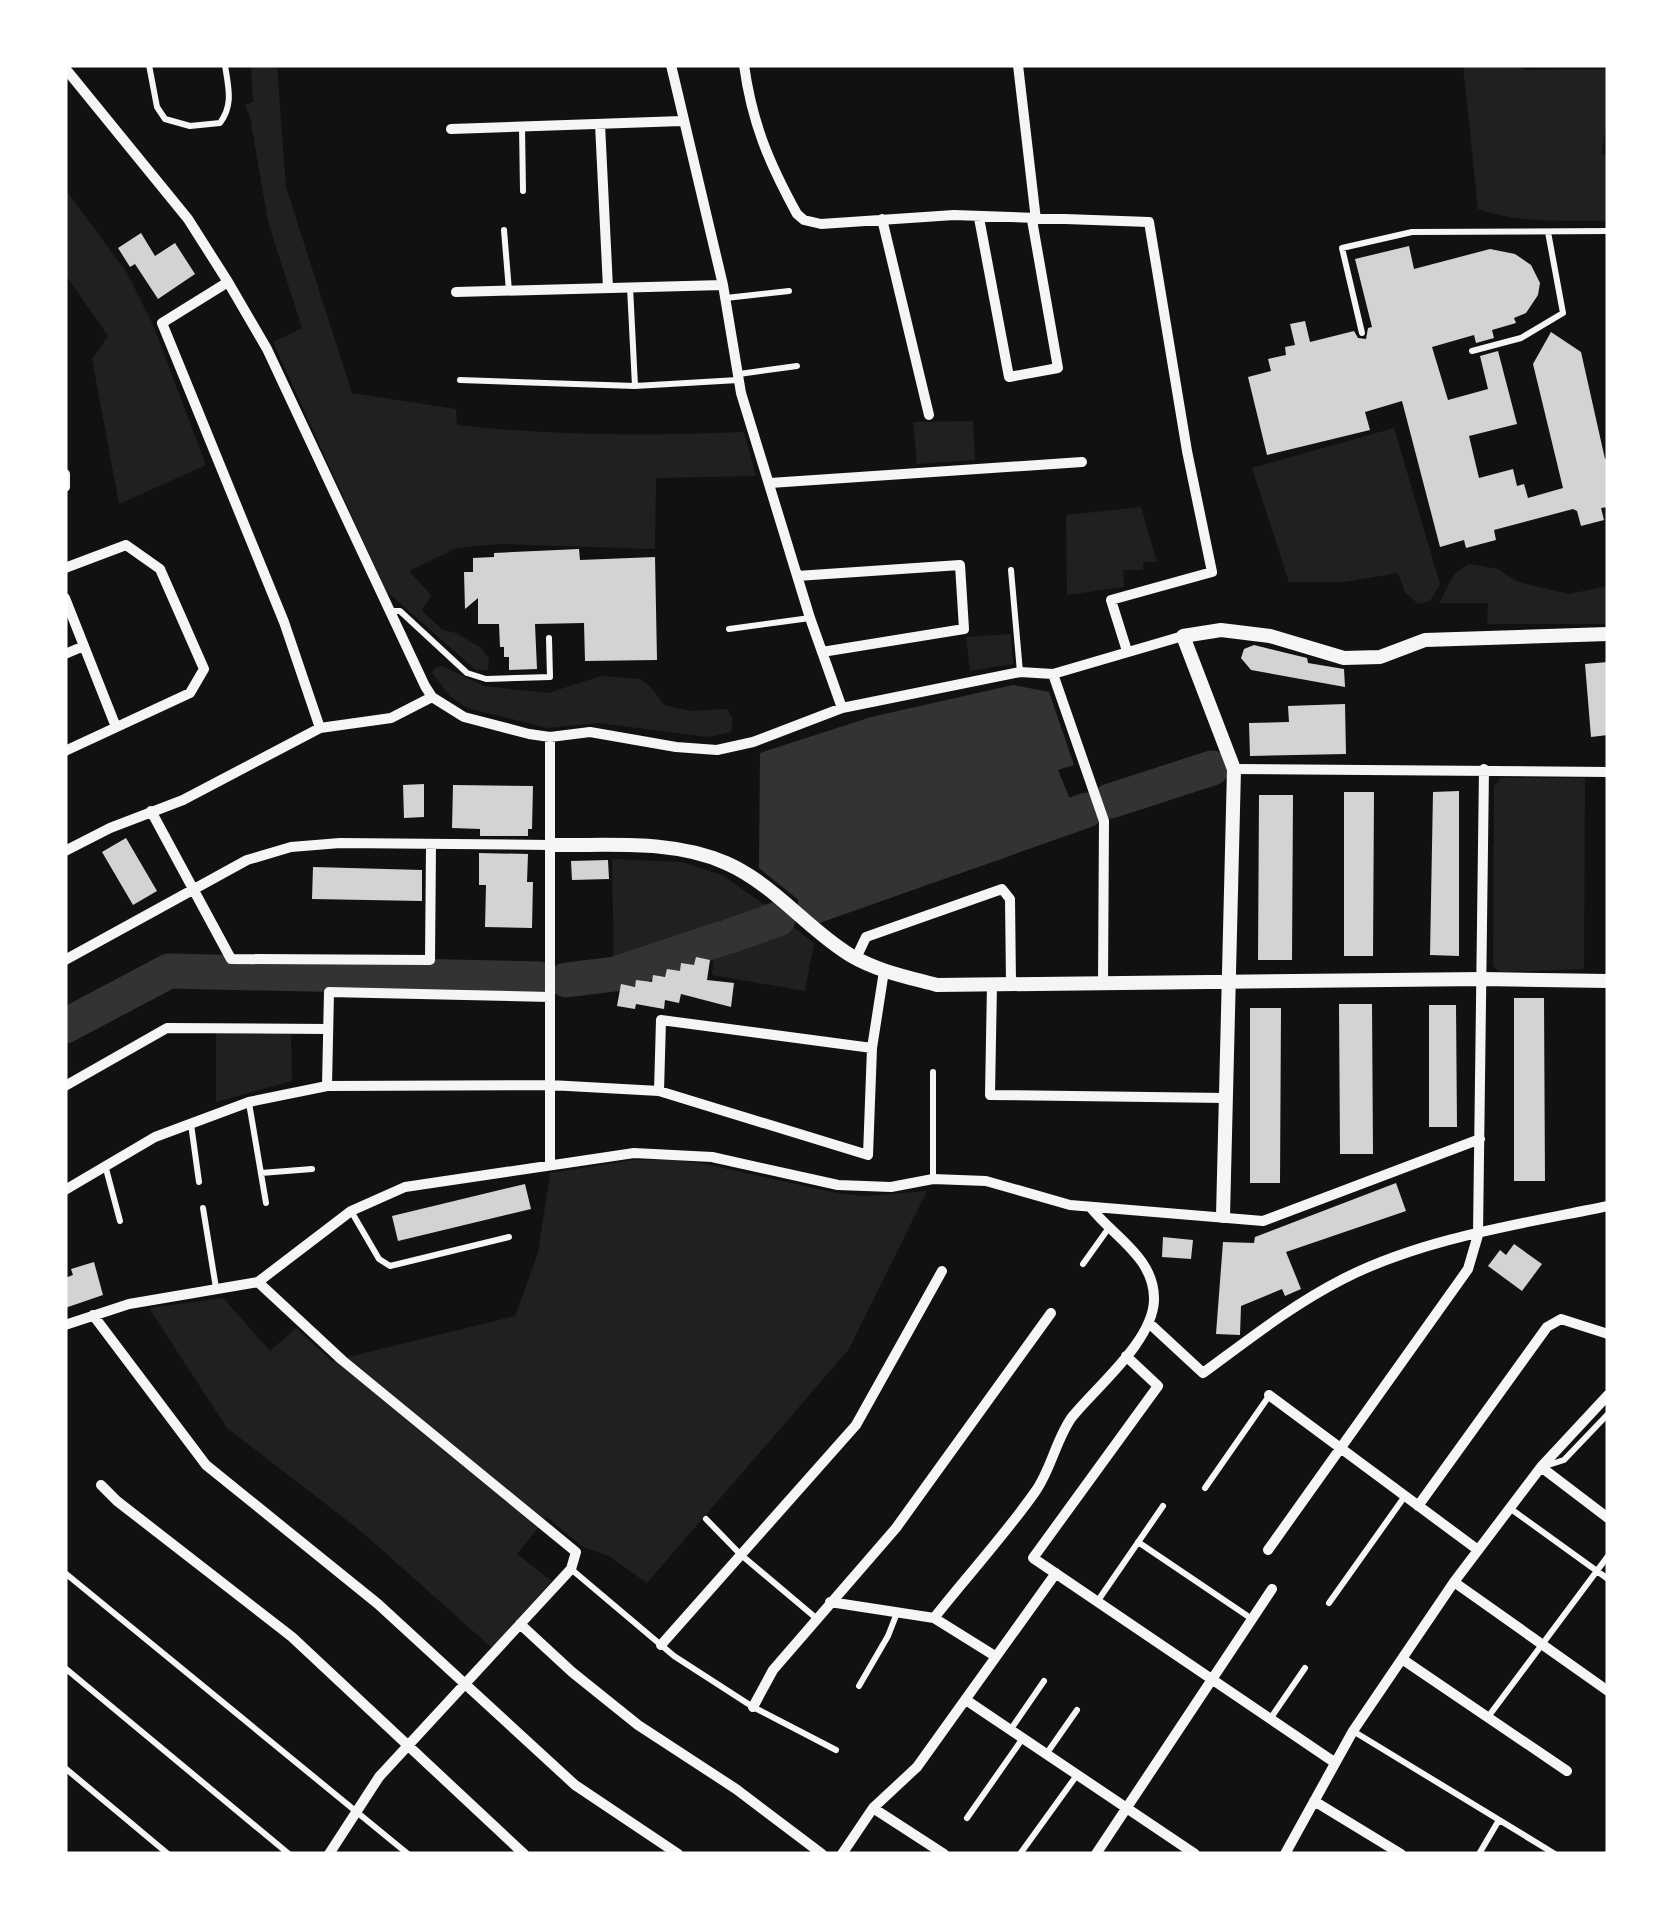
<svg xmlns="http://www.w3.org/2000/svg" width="1673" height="1919" font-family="'Playfair Display',serif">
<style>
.green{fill:#202020}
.water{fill:#333}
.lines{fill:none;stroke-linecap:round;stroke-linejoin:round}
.river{stroke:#333;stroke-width:35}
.building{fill:#d3d3d3}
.service{stroke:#f5f5f5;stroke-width:6}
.minor{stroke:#f5f5f5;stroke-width:10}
.tertiary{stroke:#f5f5f5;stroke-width:14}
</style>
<rect width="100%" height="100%" fill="#111"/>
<path class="green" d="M251,65H277L286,187L352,393L456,409L457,425C553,436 647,436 744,432L756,476L656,478L655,549L499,544L457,548L409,571L431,595L422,611L443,630L456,633L480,647L489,659L488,670H476L386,591L273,342L302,328L268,222L250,117L245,105L253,102Z
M1463,65H1514L1526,70L1608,69V110L1602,154L1608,157V221C1565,220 1519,224 1478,209Z
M65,189L127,273L153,325L206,465L119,504L92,359L108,336L65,274Z
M973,421L975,460L917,464L913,422Z
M1394,428L1440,584L1430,601L1418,604L1405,592L1398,573L1344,582H1289L1252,468Z
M1141,507L1157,562H1143V570H1123L1124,587L1067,595L1066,515Z
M1469,564L1498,569L1518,582L1569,594L1608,586V624H1487L1488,603H1439L1455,573Z
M1011,634L1013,664L970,671L966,637Z
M442,666L484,686L548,693L601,676L640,679L651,687L664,705L691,711L727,709L733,719L731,732L708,737L599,723L548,728L467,708L450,696L432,673L434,668Z
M1501,778H1585L1584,969L1500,972L1493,966L1494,786Z
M612,859L681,862L722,875L775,912L614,971Z
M788,923L814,943L805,991L712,975L715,948Z
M216,1033L291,1034L292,1081L216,1102Z
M633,1160H678L710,1165L832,1192L863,1196L927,1191L849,1349L647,1583L609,1556L583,1547L547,1517L517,1554L552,1581L492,1648L362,1532L227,1428L149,1308L223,1298L270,1351L296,1328L332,1361L515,1316L538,1253L550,1173Z"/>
<path class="water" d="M1013,685L1049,692L1074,765L1058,770L1072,804L801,902L759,868L760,753L871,717Z"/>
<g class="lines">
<path class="river" d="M1110,801L1212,768
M815,906L1087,810
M730,936L778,919
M566,980L615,974L720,939
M65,1026L169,971L539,979"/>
</g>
<path class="building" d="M141,233L155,256L175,243L195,274L158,299L135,264L130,267L118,248Z
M1409,246L1414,269L1490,249L1515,254L1531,265L1540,283L1538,295L1526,313L1514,318L1516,323L1492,330L1494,338L1476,343L1474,335L1432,347L1448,400L1488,389L1480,356L1498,351L1517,424L1469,436L1479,478L1513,469L1517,486L1524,484L1528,498L1563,488L1533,364L1551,332L1581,352L1605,459L1608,458V507L1601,508L1604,520L1581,526L1577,511L1573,509L1494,530L1496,540L1466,548L1464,540L1440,547L1402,401L1365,412L1370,430L1267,455L1248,377L1271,371L1268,359L1286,355L1285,347L1295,345L1290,324L1305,321L1310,342L1354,331L1358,338L1366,339L1368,328L1372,327L1355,259Z
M579,549L580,560L655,557L657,660L585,661L584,623L535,624L537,669L509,670V657H504V647H500L499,624H478V598L465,609L464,572H473V558L494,557V553Z
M1254,645L1307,658L1308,663L1344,669L1345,687L1251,670L1241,658L1244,649Z
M1608,662V735L1591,737L1585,664Z
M1345,704L1346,754L1250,756L1249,723L1289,722L1288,706Z
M424,784V817L404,818L403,785Z
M453,785L533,786L532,829H528V836H480V829L452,828Z
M1459,791V956L1430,955L1433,792Z
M1344,792H1374L1373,956H1344Z
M1259,795H1293L1292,960H1258Z
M126,838L157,891L133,905L102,852Z
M479,853L528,854L527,882H533L532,928L485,927L486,885H479Z
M608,860L609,879L572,880L571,861Z
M313,867L422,870V901L312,899Z
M696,957L710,960L707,980L734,983L731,1007L681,994L679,1003L665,1000L664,1009L636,1004L635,1009L617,1006L621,984L635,987L636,980L652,982L653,975L665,977L667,969L680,971L681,963L694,965Z
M1514,998H1544L1545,1181H1514Z
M1339,1004H1372L1373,1154H1340Z
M1429,1005H1456L1457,1127H1429Z
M1250,1008H1281L1280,1183H1250Z
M1396,1183L1406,1211L1286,1252L1301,1289L1285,1296L1282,1289L1241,1306L1240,1335L1216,1334L1223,1242L1254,1243L1255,1237Z
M525,1184L531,1209L398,1241L392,1216Z
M1163,1237L1193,1240L1191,1259L1162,1257Z
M1514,1244L1542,1264L1522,1291L1488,1266L1500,1250L1506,1255Z
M94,1262L103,1295L65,1308V1278L73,1275L71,1269Z"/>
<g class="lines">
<path class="service" d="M149,65L157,107L165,119L190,126L220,123C234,104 228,87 225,65
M522,127L523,191
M504,230L509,291
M630,287L635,386
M726,298L789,291
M1362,333L1342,248L1412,232L1608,231
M1472,351L1521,338L1563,313L1548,232
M739,374L797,366
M460,380L635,386L738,380
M1011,570L1020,672
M389,611H400L467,673L486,679L550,677L549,638
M729,629L810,618
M249,1103L266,1203
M191,1124L199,1182
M105,1165L120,1221
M261,1173L312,1169
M933,1178V1072
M203,1208L216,1288
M351,1211L379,1259L390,1266L509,1237
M1083,1264L1108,1229
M1545,1466L1564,1460L1608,1414
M1205,1488L1269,1396
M1511,1509L1608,1579
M706,1519L740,1554L816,1618
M1138,1542L1252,1619
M571,1569L674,1656L753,1707L836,1750
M65,1573L408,1854
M1097,1602L1163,1506
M1329,1603L1405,1496
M65,1668L289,1854
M859,1686L888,1636L897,1613
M1488,1717L1608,1556
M1270,1719L1305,1668
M1011,1729L1044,1681
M1353,1731L1555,1854
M1047,1753L1077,1710
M65,1768L168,1854
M967,1818L1023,1738
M1020,1854L1077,1775
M1479,1854L1499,1820"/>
<path class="minor" d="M671,65L723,285L741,393L810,618L842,708
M744,65C752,123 769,163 797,214L804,220L821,224L954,215L1149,222L1187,451L1212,572L1111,600L1127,651
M1018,65L1036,220
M65,68L188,219L228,282L267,349L425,686L432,697L464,717L529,734L550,737L590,732L676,747L717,750L753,742L842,708L1020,672L1053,674L1183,636
M600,124L608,288
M451,129L682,121
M979,218L1009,377L1058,368L1032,220
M882,219L929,415
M228,282L162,323L284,622L320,728
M456,292L723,285
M65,474V487
M770,483L1082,462
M65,568L126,545L160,569L204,669L190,693L65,751
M797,576L960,565L964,629L822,652
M65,598L116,727
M65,654L84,646
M1053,674L1104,821L1103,983
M550,737V1165
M1234,769L1608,772
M151,811L231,959L430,960L431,846
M65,851L110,828L183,800L320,728L391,718L432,697
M856,958L866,937L1002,889L1010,899L1011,983
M65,960L247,860L291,847L340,843L551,845
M992,984L990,1095L1226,1098
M65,1086L167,1028L328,1029
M327,1086L329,992L550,997
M659,1091L661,1020L872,1048
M65,1190L155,1137L249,1102L327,1086L550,1085L659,1091L868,1155L872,1048L884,971
M258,1282L342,1360L576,1552L571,1569L379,1777L329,1854
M93,1315L206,1465L378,1604L575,1785L678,1854
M1149,1323L1203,1373C1248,1340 1292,1305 1343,1279C1423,1238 1521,1224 1608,1206
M65,1325L129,1304L258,1282L351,1211L405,1187L634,1153L712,1157L838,1185L891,1187L933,1179L986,1181L1070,1205L1263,1221L1480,1139
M1126,1356L1158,1386L1033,1558L1334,1762
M1269,1395L1478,1550
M1541,1467L1608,1518
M101,1485L117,1501L292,1637L524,1854
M1418,1506L1547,1327L1561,1319L1608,1334
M1268,1550L1468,1269L1478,1235L1484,769
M1454,1582L1608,1691
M830,1602L934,1618L995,1656
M934,1618C967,1576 1004,1536 1035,1492C1051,1470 1056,1439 1072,1417C1097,1386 1153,1341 1154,1300C1155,1258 1114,1237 1091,1208
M520,1624L572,1672L638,1725L736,1789L822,1854
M661,1645L856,1425L942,1271
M1402,1659L1567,1771
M966,1700L1195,1854
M753,1707L773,1670L896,1528L1051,1313
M1314,1801L1401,1854
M873,1808L944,1854
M842,1854L873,1808L917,1767L1056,1573
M1096,1854L1272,1589
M1285,1854L1353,1731L1454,1582L1541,1467L1608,1395"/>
<path class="tertiary" d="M551,845C609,846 672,839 726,863C774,884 806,928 850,955C877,971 907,977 937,985L1483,979L1608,981
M1223,1216L1234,769L1183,636L1221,630L1270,636L1344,658L1380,657L1425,640L1608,634"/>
</g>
<rect width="1673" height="1919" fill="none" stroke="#ffffff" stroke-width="135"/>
</svg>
